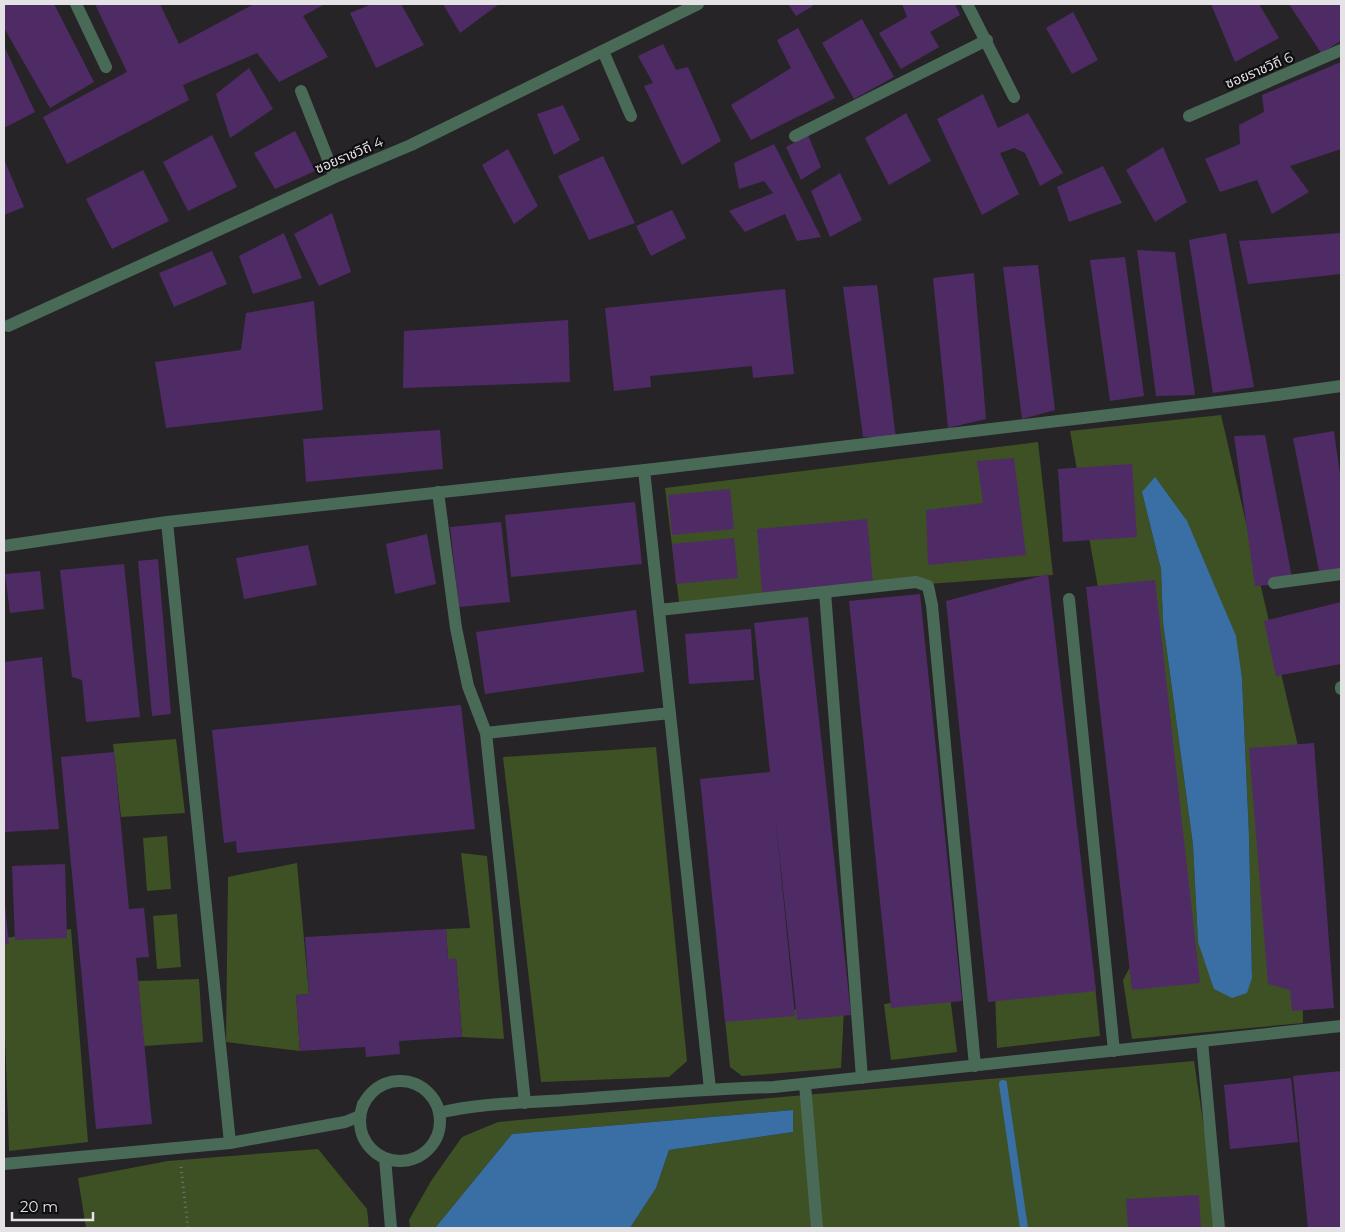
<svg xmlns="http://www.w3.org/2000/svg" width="1345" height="1232" font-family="Montserrat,'Noto Sans Thai',sans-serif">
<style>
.green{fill:#3e5124;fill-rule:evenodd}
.water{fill:#3a6fa6}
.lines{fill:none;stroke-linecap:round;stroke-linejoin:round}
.stream{stroke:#3a6fa6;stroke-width:8}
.building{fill:#4f2b65}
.path{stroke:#757376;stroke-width:3;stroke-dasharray:1 4;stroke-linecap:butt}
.minor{stroke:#4a6a58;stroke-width:12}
.labels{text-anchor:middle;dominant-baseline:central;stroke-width:4.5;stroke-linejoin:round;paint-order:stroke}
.street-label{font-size:14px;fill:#e4e2e5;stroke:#0e0d0f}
</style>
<rect width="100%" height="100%" fill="#262427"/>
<path class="green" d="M1221,415L1298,746L1303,1023L1132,1039L1123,980L1157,917L1070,431ZM1142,492L1242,679L1249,835L1252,978L1198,942L1193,845L1163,622L1161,569Z
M1038,442L1053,575L679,602L665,488Z
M176,739L185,813L121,817L113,744Z
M656,747L687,1061L669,1077L541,1082L503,757Z
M167,836L171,889L147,891L143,838Z
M461,853L487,856L504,1039L462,1037L456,959H448L446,929L470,928Z
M297,863L309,994L296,995L300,1051L226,1042L228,877Z
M177,914L181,967L157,969L153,916Z
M71,929L88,1142L9,1151L4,1004V938Z
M199,979L203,1042L144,1046L138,981Z
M1095,985L1100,1036L997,1048L995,991Z
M950,996L957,1052L891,1060L884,1004Z
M844,1009L841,1068L742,1076L730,1067L724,1010Z
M1194,1061L1219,1228H630L656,1188L669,1150L793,1132V1110L512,1134L435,1228H410L409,1220L431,1181L462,1137L498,1122Z
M318,1149L367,1209L369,1228H86L78,1178L168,1161Z"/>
<path class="water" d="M1155,477L1187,521L1236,636L1242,679L1249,835L1252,978L1247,993L1232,998L1214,989L1198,942L1193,845L1163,622L1161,569L1142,492Z
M793,1110V1132L669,1150L656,1188L630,1228H435L512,1134Z"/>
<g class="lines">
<path class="stream" d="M1003,1084L1024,1228"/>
</g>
<path class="building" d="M4,4H54L94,82L50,108L4,28Z
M95,4H160L179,44L254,4H325L303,16L328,57L279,82L257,53L183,85L189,100L67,164L43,117L127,72Z
M372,4H401L424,45L376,68L350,13Z
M443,4H499L460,33Z
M788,4H811L813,6L796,16Z
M902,4H955L960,15L930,32L939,47L901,69L879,33L907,17Z
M1211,4H1259L1279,38L1235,62Z
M1289,4H1339L1341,7V41L1321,53Z
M1073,12L1098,60L1072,74L1046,28Z
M862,19L894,77L854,99L822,43Z
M798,28L835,98L751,140L731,105L791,68L777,40Z
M663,44L676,70L688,67L721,141L682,165L644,86L653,83L638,56Z
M4,46L35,112L4,128Z
M1341,62V149L1290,166L1309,192L1272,214L1257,180L1220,192L1205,159L1240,144L1239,125L1264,112L1262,95Z
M249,68L273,109L230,138L216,94Z
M983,94L998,128L1028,113L1063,173L1040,186L1025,153L1014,148L1000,153L1019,194L982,215L937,119Z
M563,105L580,140L554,155L537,114Z
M906,113L931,161L889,185L865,138Z
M295,131L315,171L275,189L254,153Z
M212,135L237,187L188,211L163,162Z
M808,135L821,167L801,180L786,147Z
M774,144L821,237L797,241L785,214L745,232L729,211L773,193L764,181L739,189L734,163Z
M1163,147L1187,202L1155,222L1126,170Z
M508,149L538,206L514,224L482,165Z
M603,156L635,223L589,240L558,176Z
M4,159L24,207L4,215Z
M1103,166L1122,203L1069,222L1057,187Z
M143,170L169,221L112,249L86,199Z
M840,173L862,220L830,237L811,191Z
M672,210L686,238L651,256L636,226Z
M332,213L351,272L319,286L294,234Z
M284,233L302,278L253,294L239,256Z
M1226,233L1254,387L1213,393L1189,240Z
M1341,233V274L1248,284L1239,241Z
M1137,250L1175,252L1195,395L1156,396Z
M212,251L227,284L174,307L159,273Z
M1125,257L1144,396L1110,401L1090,260Z
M1038,265L1055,410L1022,419L1003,267Z
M974,273L986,419L948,428L933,278Z
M877,285L896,438L863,437L843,287Z
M785,289L794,374L753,378L752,366L650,376L651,387L614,391L605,308Z
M314,301L323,410L166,428L155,362L241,350L246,313Z
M568,320L570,382L403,388L404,331Z
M440,430L443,469L306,482L303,439Z
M1334,431L1341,482V572L1320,576L1293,438Z
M1265,435L1293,583L1255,586L1234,436Z
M1014,458L1026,555L928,565L926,510L983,503L977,461Z
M1132,464L1137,537L1063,542L1058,469Z
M730,489L734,529L672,535L668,495Z
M635,502L642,564L511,577L505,515Z
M867,519L873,582L762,592L757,529Z
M501,522L510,602L459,607L450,527Z
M427,534L436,584L395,594L386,544Z
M734,538L738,578L676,584L672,544Z
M308,545L317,585L244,599L236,558Z
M158,559L171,714L152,716L138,561Z
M124,564L140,717L86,722L82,680L72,677L60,570Z
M40,571L44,609L10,613L5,574Z
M1048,574L1096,991L988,1002L946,601Z
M1155,580L1200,983L1132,990L1086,587Z
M920,594L962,1001L891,1008L849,601Z
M1341,602V664L1276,676L1264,621Z
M636,610L644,672L485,694L476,632Z
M808,617L851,1015L797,1020L775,813L795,1016L725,1022L700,779L770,772L754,623Z
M751,629L754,680L689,684L685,634Z
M42,657L59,829L4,832V662Z
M461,705L475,829L237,853L236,841L224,843L212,730Z
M1314,743L1334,1008L1292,1011L1290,990L1268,984L1249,748Z
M114,752L129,909L144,908L149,957L136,958L152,1124L96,1129L61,757Z
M65,864L67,938L15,940L12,866Z
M4,905H5L9,944H4Z
M446,929L448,959L456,958L462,1037L399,1041L400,1054L366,1057L365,1047L300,1051L296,995L309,994L305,937Z
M1341,1071V1228H1308L1293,1076Z
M1291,1078L1298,1142L1230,1149L1224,1085Z
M1199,1195L1201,1228H1128L1126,1199Z"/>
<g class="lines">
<path class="path" d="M181,1167L188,1228"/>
<path class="minor" d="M76,4L106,67
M967,4L1014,97
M603,51L631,116
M301,91L335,177
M1189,116L1341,50
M795,136L987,40
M8,326L335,177L411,145L698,4
M644,470L710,1089
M438,492L456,628L468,686L486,733L525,1103
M167,522L230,1143
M4,546L167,522L654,469L1277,395L1341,386
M1274,583L1341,574
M825,592L862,1078
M1069,599L1114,1051
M659,610L916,582L928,586L932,605L975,1066
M1341,687V689
M486,733L670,713
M1202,1041L1219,1228
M360 1121a40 40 0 1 1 80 0a40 40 0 1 1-80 0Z
M805,1084L817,1228
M439,1113C478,1103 524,1103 565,1100C635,1095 704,1089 774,1087L1341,1026
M385,1158L391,1228
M4,1164L230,1143L345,1122L360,1116L363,1104"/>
</g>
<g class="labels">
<g class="street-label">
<text transform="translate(1259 70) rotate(-23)">ซอยราชวิถี 6</text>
<text transform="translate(349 155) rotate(-23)">ซอยราชวิถี 4</text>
</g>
</g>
<rect width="1345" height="1232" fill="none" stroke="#e4e2e5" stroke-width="10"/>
<path d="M12 1212v8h81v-8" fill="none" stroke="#e4e2e5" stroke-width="2.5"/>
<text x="20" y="1212" font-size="15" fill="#e4e2e5" stroke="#0e0d0f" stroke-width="4" paint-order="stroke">20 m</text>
</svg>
